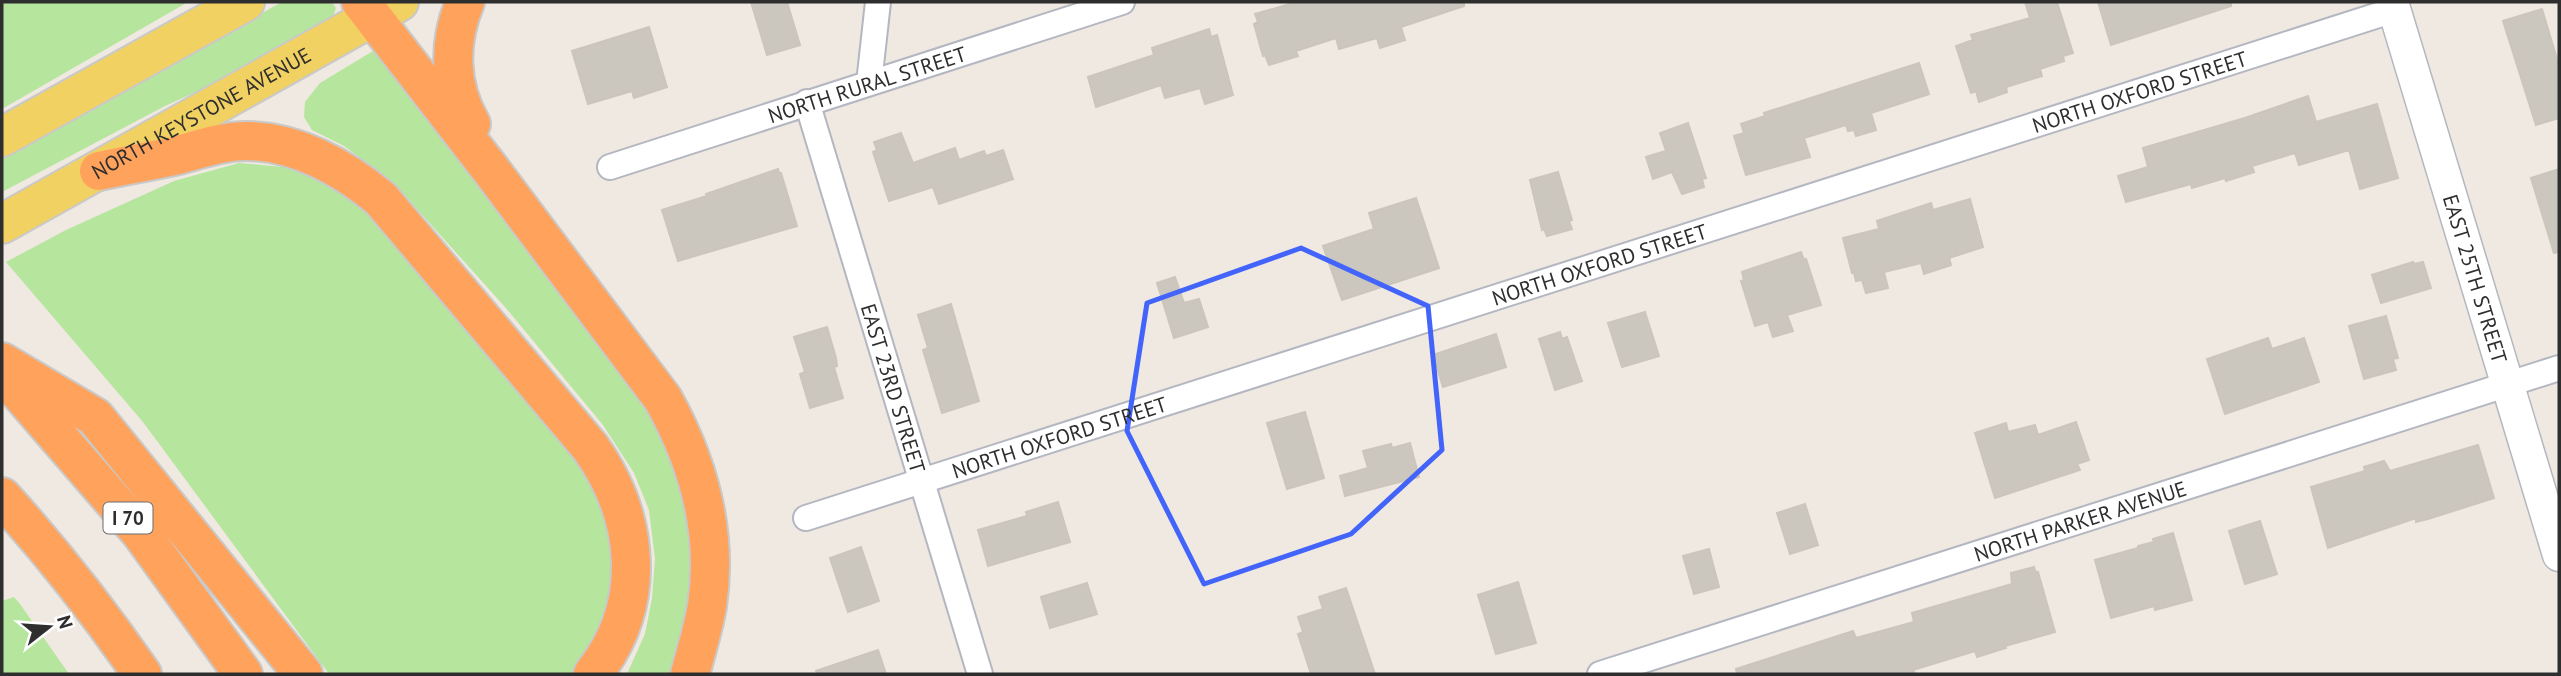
<svg xmlns="http://www.w3.org/2000/svg" width="2561" height="676" font-family="'PT Sans',sans-serif">
<style>
.green{fill:#b6e59e}
.building{fill:#cbc7bf;stroke:#cbc5ba;stroke-width:2}
.lines{fill:none;stroke-linecap:round;stroke-linejoin:round}
.minor-casing{stroke:#b4b7c1;stroke-width:28}
.tertiary-casing{stroke:#b4b7c1;stroke-width:35}
.primary-casing{stroke:#c9c9c9;stroke-width:42}
.motorway-casing{stroke:#c9c9c9;stroke-width:42}
.minor{stroke:#fff;stroke-width:24}
.tertiary{stroke:#fff;stroke-width:32}
.primary{stroke:#f2d163;stroke-width:38}
.motorway{stroke:#ffa35c;stroke-width:38}
.marked{fill:none;stroke:#4264fb;stroke-width:5;stroke-linejoin:round}
.labels{text-anchor:middle;dominant-baseline:central;stroke-width:5;stroke-linejoin:round;paint-order:stroke}
.shield{fill:#fff;stroke:#6d6d6d;stroke-width:2}
.shield-label{font-size:19px;font-weight:bold;fill:#2e2e2e}
.street-label{font-size:21px;fill:#2e2e2e;stroke:#fff}
</style>
<rect width="100%" height="100%" fill="#efe9e1"/>
<path class="green" d="M2,2H188L2,109Z
M282,2H332L336,8L332,19L209,86L165,106L2,192V157Z
M381,50L670,440L700,575L673,674H627L645,634L652,598L655,559L649,510L634,473L603,425L505,307L398,188L371,166L344,146L312,130L304,117L305,102L320,83L373,51Z
M239,163L294,168L344,188L374,215L571,446L613,513L615,592L584,663L571,674H329L143,422L6,262L66,230L174,181Z
M14,597L20,604L69,674H2V601Z"/>
<path class="building" d="M751,2H787L800,45L767,55Z
M1297,2H1464V6L1401,27L1405,40L1380,48L1377,38L1339,49L1336,38L1296,51L1298,56L1269,65L1265,55L1263,56L1254,24L1258,22L1255,14Z
M2025,2H2057L2073,53L2063,56L2064,61L2040,69L2042,76L2006,87L2007,92L1979,102L1976,91L1971,93L1956,46L1973,40L1971,35L2030,18Z
M2098,2H2231V6L2111,45Z
M2542,9L2559,66V118L2536,125L2503,21Z
M649,27L667,87L634,98L632,91L588,104L572,51Z
M1209,29L1211,37L1217,35L1233,95L1205,104L1200,88L1165,98L1161,85L1096,107L1088,77L1154,55L1152,48Z
M1919,63L1929,94L1871,113L1876,130L1856,136L1854,130L1848,131L1846,125L1804,138L1810,157L1746,175L1734,136L1744,133L1741,124L1765,116L1764,113Z
M2308,96L2316,122L2377,104L2398,178L2360,189L2349,150L2299,165L2295,153L2252,166L2254,172L2226,181L2225,178L2192,188L2191,184L2126,202L2118,176L2148,167L2143,148L2245,118Z
M1688,123L1706,178L1702,179L1704,187L1682,194L1672,172L1653,179L1646,157L1666,151L1660,133Z
M901,133L913,163L955,148L959,160L984,151L986,156L1003,150L1013,179L939,204L933,187L889,201L873,152L877,150L874,142Z
M778,169L779,173H781L797,226L678,261L662,210L707,196L706,194Z
M2559,169V252L2554,253L2531,178Z
M1558,172L1572,220L1569,221L1572,229L1547,236L1544,229L1542,230L1530,180Z
M1416,198L1439,268L1342,300L1323,246L1374,229L1369,213Z
M1970,199L1983,247L1949,258L1951,265L1924,274L1921,263L1884,272L1888,288L1866,293L1862,280L1856,281L1854,273H1852L1843,238L1879,229L1877,221L1931,203L1933,210Z
M1801,252L1804,260L1806,259L1821,305L1787,315L1793,331L1773,337L1768,322L1755,326L1741,281L1744,280L1742,272Z
M2413,262L2414,264L2423,262L2431,288L2381,303L2372,275Z
M1175,277L1184,303L1199,299L1208,327L1174,338L1157,283Z
M951,304L979,401L942,413L923,350L928,348L918,315Z
M1645,312L1659,356L1622,367L1608,323Z
M2386,316L2398,358L2393,359L2396,370L2364,379L2349,326Z
M827,327L836,358L837,366L834,367L843,398L810,408L800,374L805,372L794,337Z
M1560,332L1562,339L1567,337L1582,381L1555,390L1539,339Z
M1496,334L1506,367L1443,387L1433,355Z
M2268,338L2272,349L2304,338L2319,382L2225,414L2207,359Z
M1305,412L1324,478L1287,489L1267,423Z
M2076,422L2089,460L2077,464L2080,470L1995,498L1975,433L2006,423L2008,432L2035,425L2038,435Z
M1410,443L1419,477L1345,496L1340,476L1368,468L1363,451L1391,444L1392,448Z
M2478,445L2494,498L2428,519L2416,522V518L2328,548L2311,487L2365,471L2364,467L2384,461L2390,471Z
M1058,502L1070,542L988,566L978,530L1027,516L1026,512Z
M1805,504L1818,545L1790,554L1777,513Z
M2260,521L2277,574L2245,584L2229,531Z
M2173,533L2192,600L2155,610L2154,606L2111,618L2095,560L2138,548V546L2154,542L2153,539Z
M861,547L879,601L848,612L830,558Z
M1709,549L1719,587L1694,594L1683,556Z
M2034,567L2036,573L2038,572L2055,632L2005,646L2006,648L1977,657L1975,651L1913,670L1915,674H1737L1736,669L1853,631L1856,638L1914,622L1912,613L2012,584L2011,573Z
M1518,582L1536,643L1496,654L1478,595Z
M1087,583L1097,614L1050,628L1041,597Z
M1346,588L1375,674H1311L1298,634L1303,632L1298,617L1323,609L1319,597Z
M878,650L886,674H817L816,671Z"/>
<g class="lines">
<defs>
<g id="minor">
<path d="M869,83L878,2"/>
<path id="s1" d="M807,102L980,674"/>
<path id="s2" d="M610,167L1122,2"/>
<path id="s3" d="M806,518L2394,10"/>
<path id="s4" d="M1600,674L2559,368"/>
</g>
<g id="tertiary">
<path id="s5" d="M2392,2L2559,555"/>
</g>
<g id="primary">
<path d="M2,137L245,2"/>
<path id="s6" d="M2,224L399,2"/>
</g>
<path id="motorway" d="M361,2L494,174L663,399C698,462 718,533 707,606C703,629 696,652 690,674
M465,2C448,43 449,86 471,124
M99,171C126,165 152,161 178,155C200,149 223,141 246,141C296,141 344,168 381,199L590,447C640,517 648,605 593,674
M2,362L95,417L303,674
M7,378L141,533L243,674
M2,497C53,553 99,612 142,674"/>
</defs>
<use href="#minor" class="minor-casing"/>
<use href="#tertiary" class="tertiary-casing"/>
<use href="#primary" class="primary-casing"/>
<use href="#motorway" class="motorway-casing"/>
<use href="#minor" class="minor"/>
<use href="#tertiary" class="tertiary"/>
<use href="#primary" class="primary"/>
<use href="#motorway" class="motorway"/>
</g>
<path class="marked" d="M1301,248L1428,306L1442,450L1351,534L1204,584L1127,431L1147,303Z"/>
<g class="labels">
<rect class="shield" x="103.5" y="502.5" width="49" height="31" rx="5"/>
<g class="shield-label">
<text x="128" y="518">I 70</text>
</g>
<g class="street-label">
<text stroke="none"><textPath href="#s2" startOffset="270">NORTH RURAL STREET</textPath></text>
<text stroke="none"><textPath href="#s3" startOffset="1400">NORTH OXFORD STREET</textPath></text>
<text stroke="none"><textPath href="#s6" startOffset="228">NORTH KEYSTONE AVENUE</textPath></text>
<text stroke="none"><textPath href="#s3" startOffset="833">NORTH OXFORD STREET</textPath></text>
<text stroke="none"><textPath href="#s5" startOffset="289">EAST 25TH STREET</textPath></text>
<text stroke="none"><textPath href="#s1" startOffset="299">EAST 23RD STREET</textPath></text>
<text stroke="none"><textPath href="#s3" startOffset="266">NORTH OXFORD STREET</textPath></text>
<text stroke="none"><textPath href="#s4" startOffset="504">NORTH PARKER AVENUE</textPath></text>
</g>
</g>
<rect width="2561" height="676" fill="none" stroke="#2e2e2e" stroke-width="7"/>
<g transform="translate(49 627) rotate(73)" stroke="#ffffff" stroke-width="5" paint-order="stroke">
<path d="M0-5L12 26L0 18L-12 26Z" fill="#2e2e2e"/>
<text y="-10" font-size="19" font-weight="bold" text-anchor="middle" fill="#2e2e2e">N</text>
</g>
</svg>
